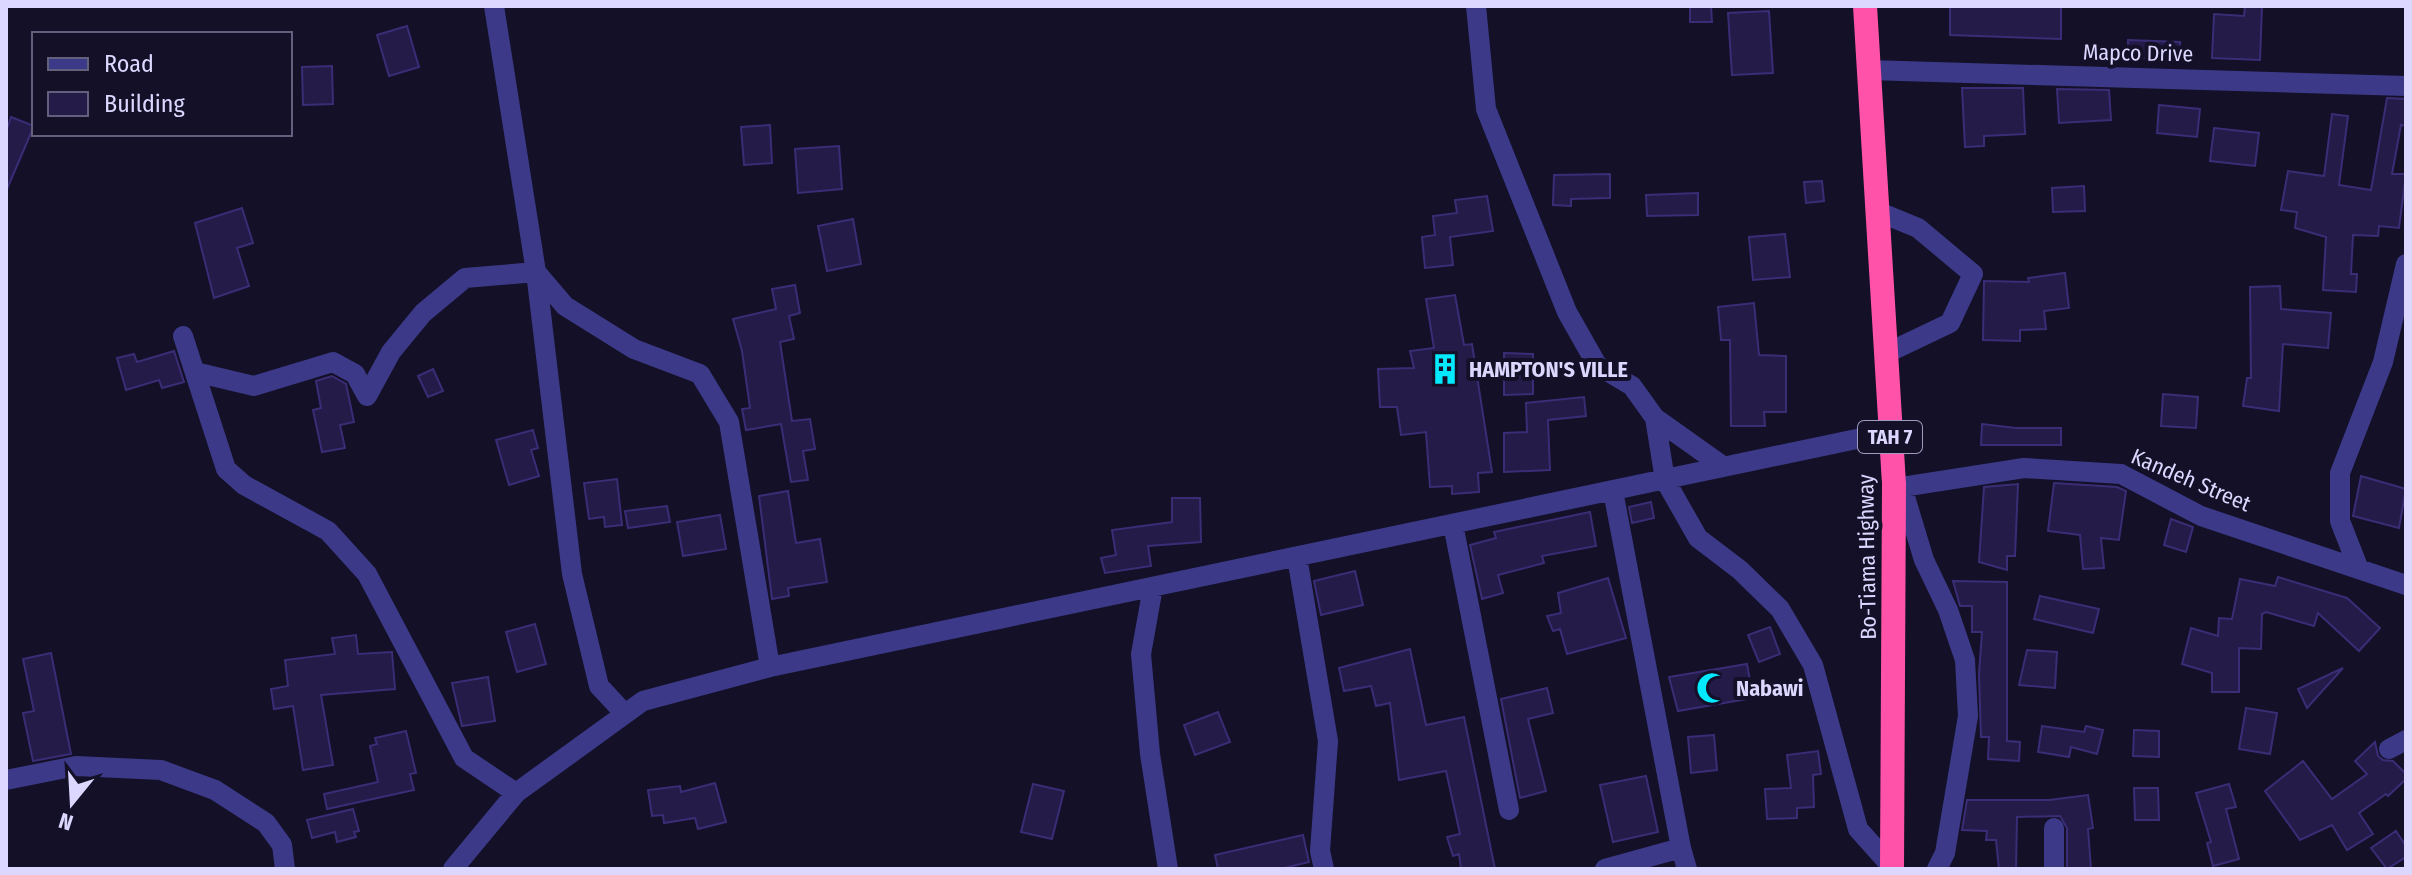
<svg xmlns="http://www.w3.org/2000/svg" width="2412" height="875" font-family="'Fira Sans Condensed',sans-serif">
<style>
.building{fill:#241b49;stroke:#3a2d76;stroke-width:2}
.lines{fill:none;stroke-linecap:round;stroke-linejoin:round}
.minor{stroke:#3c3a88;stroke-width:20}
.highway{stroke:#ff52a8;stroke-width:24}
.labels{text-anchor:middle;dominant-baseline:central;stroke-width:8;stroke-linejoin:round;paint-order:stroke}
.shield{fill:#131028;stroke:#9f9bbe;stroke-width:2}
.shield-label{font-size:20px;font-weight:bold;fill:#dbd7ff}
.street-label{font-size:22px;fill:#dbd7ff;stroke:#131028}
.poi-label{font-size:22px;font-weight:bold;fill:#dbd7ff;stroke:#131028;text-anchor:start}
</style>
<rect width="100%" height="100%" fill="#131028"/>
<path class="building" d="M1690,6H1711L1712,22H1690Z
M1950,6H2061V39L1950,35Z
M2245,6H2262L2260,60L2212,58L2214,14L2244,16Z
M1769,11L1773,73L1732,75L1728,13Z
M407,26L419,67L389,76L377,35Z
M2128,40L2180,42V60L2128,58Z
M332,66L333,104L303,105L302,67Z
M1962,88H2023L2025,134L1984,136V146L1965,147Z
M2057,89L2109,90L2111,120L2059,123Z
M2387,98L2406,99V126L2401,125L2392,174H2406L2399,228L2379,226L2378,236L2353,235L2351,274H2357L2356,292L2323,290L2326,237L2295,228L2297,212L2281,210L2288,171L2324,176L2332,114L2348,116L2339,185L2371,190Z
M2159,105L2200,109L2197,137L2157,133Z
M11,117L34,126L7,189L6,132Z
M770,125L772,163L744,165L741,127Z
M2214,128L2259,133L2255,166L2210,161Z
M839,146L842,189L798,193L795,149Z
M1610,174V198L1571,199V206L1553,205L1554,175Z
M1822,181L1824,201L1806,203L1804,182Z
M2084,186L2085,211L2053,212L2052,188Z
M1698,193V215L1647,216L1646,195Z
M1487,196L1493,231L1450,237L1453,265L1425,268L1422,237L1435,235L1433,216L1457,213L1455,200Z
M242,208L253,243L237,248L249,286L214,298L195,223Z
M853,219L861,264L827,271L818,226Z
M1785,234L1790,277L1753,280L1749,237Z
M2065,273L2069,308L2044,311L2046,329L2020,330V341L1983,340L1984,281L2029,282L2028,278Z
M795,285L800,313L789,316L794,339L780,342L792,421L810,419L815,449L803,451L808,480L791,482L781,424L746,430L742,409L750,408L742,351L733,319L776,309L772,289Z
M2280,286L2281,309L2331,313L2328,348L2283,344L2279,411L2243,406L2247,378H2251L2250,287Z
M1455,295L1464,345L1472,344L1492,472L1478,473L1479,492L1452,494V486L1430,487L1426,432L1401,435L1397,407H1380L1378,369L1414,368L1410,351L1434,348L1426,299Z
M1754,303L1759,355L1786,356V412H1764L1765,426H1731L1730,340H1721L1718,307Z
M174,351L184,382L162,388L159,380L126,390L117,358L134,354L137,362Z
M1504,353L1533,354V394L1504,395Z
M433,369L443,391L428,397L418,376Z
M332,376L346,384L354,422L340,425L345,448L322,452L313,410L321,408L316,381Z
M2163,394L2198,397L2196,428L2161,426Z
M1584,397L1586,416L1548,420L1550,470L1504,472V433L1527,432L1526,403Z
M1982,424L2016,428H2061V445H1981Z
M533,430L538,448L531,450L539,476L509,485L496,440Z
M2361,476L2406,489L2399,528L2353,516Z
M617,479L622,525L605,527L604,517L589,519L584,483Z
M2054,483L2117,487L2126,491L2119,540L2101,538L2104,568L2083,569L2080,535L2048,531Z
M2018,484L2015,556H2007V570L1979,562L1984,487Z
M788,491L796,543L820,539L827,582L788,588L789,596L772,599L759,496Z
M1172,498H1200L1201,542L1148,546L1151,566L1105,573L1101,558L1116,555L1112,530L1172,522Z
M1651,502L1654,518L1632,523L1629,507Z
M667,506L670,522L628,528L625,511Z
M1590,512L1596,546L1542,556L1544,563L1498,575L1503,593L1482,599L1470,545L1496,538L1494,532Z
M720,515L726,549L683,556L677,522Z
M2171,519L2193,527L2186,552L2164,545Z
M1355,571L1363,605L1321,615L1314,581Z
M2278,577L2347,598L2380,628L2359,651L2318,613L2314,626L2266,612L2262,614L2261,649L2239,648V692H2212V673L2182,664L2191,628L2218,636L2219,618L2232,619L2240,579L2275,586Z
M1608,578L1626,638L1567,654L1560,629L1553,631L1547,616L1561,613L1558,593Z
M1953,581L2007,582V741L2020,742L2019,761L1988,759L1989,737H1981L1979,674L1982,632H1972V606H1960Z
M2040,596L2099,609L2093,633L2034,619Z
M535,624L546,664L517,672L506,632Z
M1770,627L1780,654L1759,662L1748,635Z
M356,635L358,654L392,652L395,689L321,695L333,765L303,770L293,706L274,709L271,689L288,686L285,660L335,654L332,638Z
M1410,649L1426,725L1464,717L1495,869H1461L1459,854L1453,856L1447,837L1460,834L1446,771L1399,780L1390,703L1376,706L1371,686L1344,691L1339,668Z
M2027,650L2057,652L2055,688L2019,685Z
M51,653L71,754L33,761L23,713L34,711L23,659Z
M1747,664L1753,698L1678,711L1669,677Z
M2343,668L2307,708L2298,689Z
M488,677L495,721L462,726L452,683Z
M1547,688L1553,713L1528,719L1546,791L1520,798L1501,699Z
M2246,708L2277,713L2270,754L2239,749Z
M1218,712L1230,742L1195,755L1184,725Z
M2042,726L2084,732L2086,726L2103,730L2097,754L2071,747L2069,757L2038,752Z
M2134,730L2159,731V757L2133,756Z
M406,731L416,773L410,774L414,790L327,809L324,794L378,782L370,746L377,744L375,738Z
M1714,735L1717,770L1691,773L1688,737Z
M2375,742L2378,756L2383,760L2393,761L2406,774V779L2388,796L2386,794L2359,813L2373,834L2347,850L2332,825L2300,840L2265,791L2303,761L2332,799L2367,774L2355,761Z
M1818,751L1821,774L1813,775L1814,807L1797,808V818L1767,819L1765,789L1791,788L1787,755Z
M1646,776L1658,832L1613,842L1600,785Z
M715,783L726,822L698,829L695,818L664,823L663,815L652,816L648,790L680,786L681,792Z
M1033,784L1064,791L1052,839L1021,832Z
M2229,784L2236,807L2226,809L2239,859L2213,866L2207,843L2211,842L2196,793Z
M2134,788H2158L2159,820H2135Z
M2088,795L2093,828L2088,829L2091,869H2067V828L2060,816L2017,817L2016,869H1999L1996,840H1986L1987,831L1962,830L1967,800H2049Z
M353,809L359,831L354,832L356,837L337,842L335,832L312,838L307,820Z
M2396,831L2406,846V857L2387,869L2371,848Z
M1303,835L1309,862L1280,869H1218L1215,855Z"/>
<g class="lines">
<path class="minor" d="M494,6L536,272L565,306L634,349L700,374L729,422L770,667
M1476,6L1486,109L1567,312L1597,365L1632,386L1655,418L1724,467
M1868,70L2406,86
M1879,212L1918,228L1973,274L1950,323L1887,353
M183,336L226,469L244,485L328,531L367,574L464,758L516,793
M195,372L254,386L333,362L355,374L367,396
M367,396L391,352L423,313L465,278L536,272L572,574L599,686L625,714
M1655,418L1665,480L1698,538L1740,570L1780,609L1813,665L1858,829L1892,867
M1894,484L1902,487L1924,560L1948,610L1965,660L1968,716L1945,853L1937,869
M1902,487L2024,468L2121,474L2201,516L2406,585
M1453,524L1509,810
M1297,557L1328,741L1320,851L1324,869
M2358,567L2340,521V473L2383,362L2406,264
M1153,587L1141,654L1150,754L1168,869
M2389,749L2406,740
M6,780L76,766L161,770L215,790L266,823L282,845L285,869
M2054,828V869
M1681,848L1687,869
M453,869L516,793L643,701L770,667L1890,432
M1605,869L1681,848L1613,491"/>
<path class="highway" d="M1865,6L1894,484L1892,869"/>
</g>
<defs>
<symbol id="building-bare" viewBox="-9 -9 18 18"><path d="M-4-6H4V6H1V3H-1V6H-4ZM-2.5-4.3h1.7v1.8h-1.7ZM.8-4.3h1.7v1.8H.8ZM-2.5-1h1.7V.8h-1.7ZM.8-1h1.7V.8H.8Z" fill="#03eaff" stroke="#131028" stroke-width="2.5" paint-order="stroke"/></symbol>
<symbol id="mosque-bare" viewBox="-9 -9 18 18"><path d="M3.5-4.9A6 6 0 1 0 3.5 4.9A5 5 0 1 1 3.5-4.9Z" fill="#03eaff" stroke="#131028" stroke-width="2.5" paint-order="stroke"/></symbol>
</defs>
<g fill-rule="evenodd">
<use href="#building-bare" x="1423" y="347" width="44" height="44"/>
<use href="#mosque-bare" x="1690" y="666" width="44" height="44"/>
</g>
<g class="labels">
<rect class="shield" x="1858" y="421" width="64" height="32" rx="6"/>
<g class="shield-label">
<text x="1890" y="437">TAH 7</text>
</g>
<g class="street-label">
<text transform="translate(2138 53) rotate(1)">Mapco Drive</text>
<text transform="translate(2191 480) rotate(23)">Kandeh Street</text>
<text transform="translate(1867 557) rotate(-91)">Bo-Tiama Highway</text>
</g>
<g class="poi-label">
<text x="1469" y="369">HAMPTON'S VILLE</text>
<text x="1736" y="688">Nabawi</text>
</g>
</g>
<rect width="2412" height="875" fill="none" stroke="#dbd7ff" stroke-width="16"/>
<rect x="32" y="32" width="260" height="104" fill="#131028" stroke="#63607e" stroke-width="2"/>
<rect x="48" y="58" width="40" height="12" fill="#3c3a88" stroke="#63607e" stroke-width="2"/>
<text x="104" y="72" font-size="24" fill="#dbd7ff">Road</text>
<rect x="48" y="92" width="40" height="24" fill="#241b49" stroke="#63607e" stroke-width="2"/>
<text x="104" y="112" font-size="24" fill="#dbd7ff">Building</text>
<g transform="translate(72 803) rotate(198)" stroke="#131028" stroke-width="6" paint-order="stroke">
<path d="M0-6L14 30L0 20L-14 30Z" fill="#dbd7ff"/>
<text y="-12" font-size="22" font-weight="bold" text-anchor="middle" fill="#dbd7ff">N</text>
</g>
</svg>
